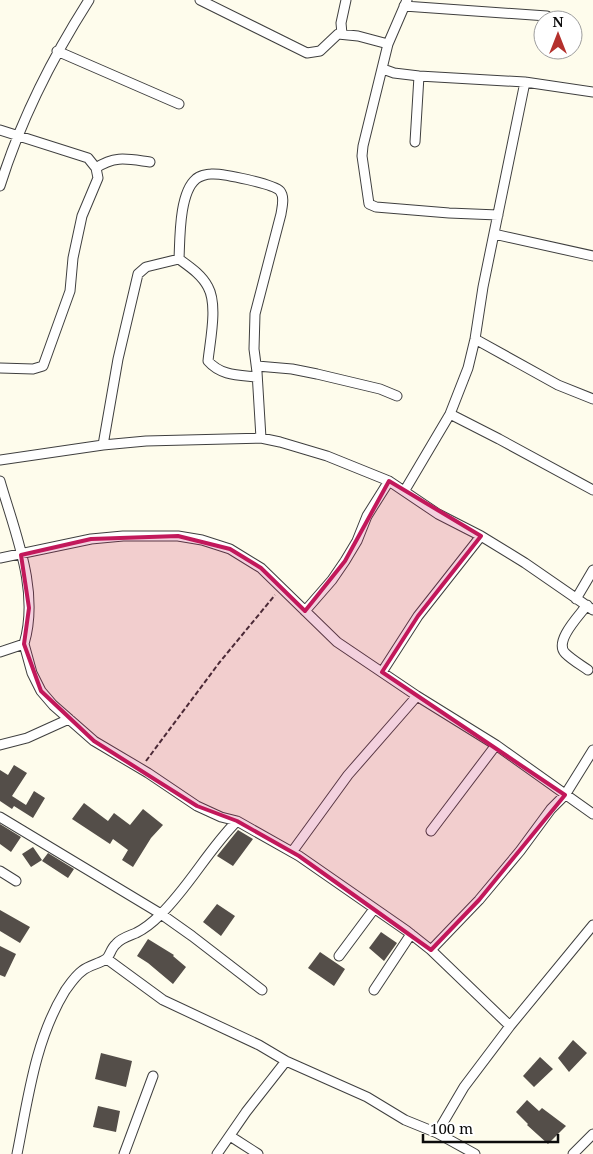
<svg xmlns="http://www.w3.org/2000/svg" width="593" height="1154" font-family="'Noto Serif',serif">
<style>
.building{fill:#544e49}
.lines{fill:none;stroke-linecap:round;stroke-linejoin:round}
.minor-casing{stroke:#3f3f3f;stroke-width:11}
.path{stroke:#2e2e2e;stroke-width:2;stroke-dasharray:5 2.5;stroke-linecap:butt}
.minor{stroke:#fff;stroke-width:9}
.marked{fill:#c2185b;fill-opacity:0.2;stroke:#c2185b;stroke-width:4;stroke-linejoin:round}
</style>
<rect width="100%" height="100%" fill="#fefcec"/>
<path class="building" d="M14,765L27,773L12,796L26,805L34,791L45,798L33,818L14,806L12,809L0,801V770L8,775Z
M84,803L108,821L114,813L130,825L143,809L163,825L151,838L133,867L122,860L128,850L113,839L110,844L72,819Z
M0,824L21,837L11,852L0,844Z
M238,830L253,839L233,866L217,856Z
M33,847L42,860L31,867L22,854Z
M48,853L74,869L68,878L42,861Z
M217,904L235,916L221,936L203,922Z
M0,910L30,927L20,943L0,931Z
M381,932L397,943L384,961L369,948Z
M148,939L174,955L173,956L186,967L173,984L148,963L137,956Z
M0,946L16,954L5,977L0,975Z
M320,952L345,969L334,986L308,968Z
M573,1040L587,1053L569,1072L558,1058Z
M101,1053L132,1061L126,1087L95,1079Z
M540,1057L553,1069L534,1087L523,1076Z
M527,1100L539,1111L542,1108L566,1126L548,1144L527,1125L528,1124L516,1112Z
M98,1106L120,1111L116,1132L93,1127Z"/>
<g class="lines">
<defs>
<path id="minor" d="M200,0L307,53L320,51L338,34L358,36L388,44
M407,0L388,44L363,146L362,156L369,204L376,207L449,213L498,215
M404,6L547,16
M342,34L341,23L346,0
M57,51L179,104
M383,69L394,73L419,76L525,82L593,92
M0,130L88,158L96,168L98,178L82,216L73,258L70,291L43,366L33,369L0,368
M415,142L419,76
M96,168C115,155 128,159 150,162
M0,186C21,119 52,58 89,0
M494,234L593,256
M179,259C180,239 179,193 196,179C199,176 207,174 211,174C222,173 274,184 280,191C285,197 282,207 281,214L255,314L254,349L257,372L261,438
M475,339L558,385L593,399
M257,366L292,369L317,374L380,389L397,396
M450,414L499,439L593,490
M103,445L118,359L138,274L146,267L179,259C190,267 202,275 208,287C218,305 210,341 208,361C221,376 239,375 257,377
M0,460L103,445L146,441L261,438L280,442L327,456L389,481L438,514L481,536L525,563L593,610
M0,481C15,533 40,591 24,644L0,652
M405,490L450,414L468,368L475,339L483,287L525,82
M0,558L91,539L123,536H178L202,540L230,549L261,568L337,642L417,696L496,745L593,814
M576,599L593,570
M587,605C579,616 554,641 565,653C572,660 581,665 588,670
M305,611L332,580L345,561L357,541L367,516L389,481
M24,644L32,673L41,691L53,705L94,741L148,773L197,806L221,817L237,821L299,856L407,931L431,950L510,1026
M382,672L418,616L481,536
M0,745L27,738L69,719
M0,817L161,914L192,936L262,990
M431,831L496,745
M292,852L348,775L417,696
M0,871L16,881
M431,950L479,900L520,851L551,809L565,795L593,750
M339,956L374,909
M107,959L163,1000L259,1045L286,1061L367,1097L405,1120L437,1133
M374,990L411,934
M230,1136L258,1154
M17,1154C28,1099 35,1040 65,991C70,984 75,976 82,971C89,965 99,964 106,959C110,956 111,948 116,944C121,938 129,936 136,933C144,929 153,922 160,915C189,887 208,850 237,821
M124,1154L153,1076
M217,1154L246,1112L286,1061
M475,1154L437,1133L464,1087L510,1026L593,925
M573,1154L593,1134"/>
</defs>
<use href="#minor" class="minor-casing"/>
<path class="path" d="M146,761L219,663L275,595"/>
<use href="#minor" class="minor"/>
</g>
<path class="marked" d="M389,481L481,536L418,616L382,672L565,795L479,900L431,950L299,856L237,821L197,806L94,741L41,691L24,644L29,608L21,555L91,539L178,536L230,549L261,568L305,611L345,561Z"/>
<g transform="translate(558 35)"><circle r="24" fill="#ffffff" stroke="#9e9e9e"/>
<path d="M0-4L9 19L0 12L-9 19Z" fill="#b4302c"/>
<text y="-8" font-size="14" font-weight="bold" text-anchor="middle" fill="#0c0c0c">N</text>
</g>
<path d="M423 1134v8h135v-8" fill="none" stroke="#0c0c0c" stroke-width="2.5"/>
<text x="430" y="1134" font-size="15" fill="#0c0c0c" stroke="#ffffff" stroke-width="4" paint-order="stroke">100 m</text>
</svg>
